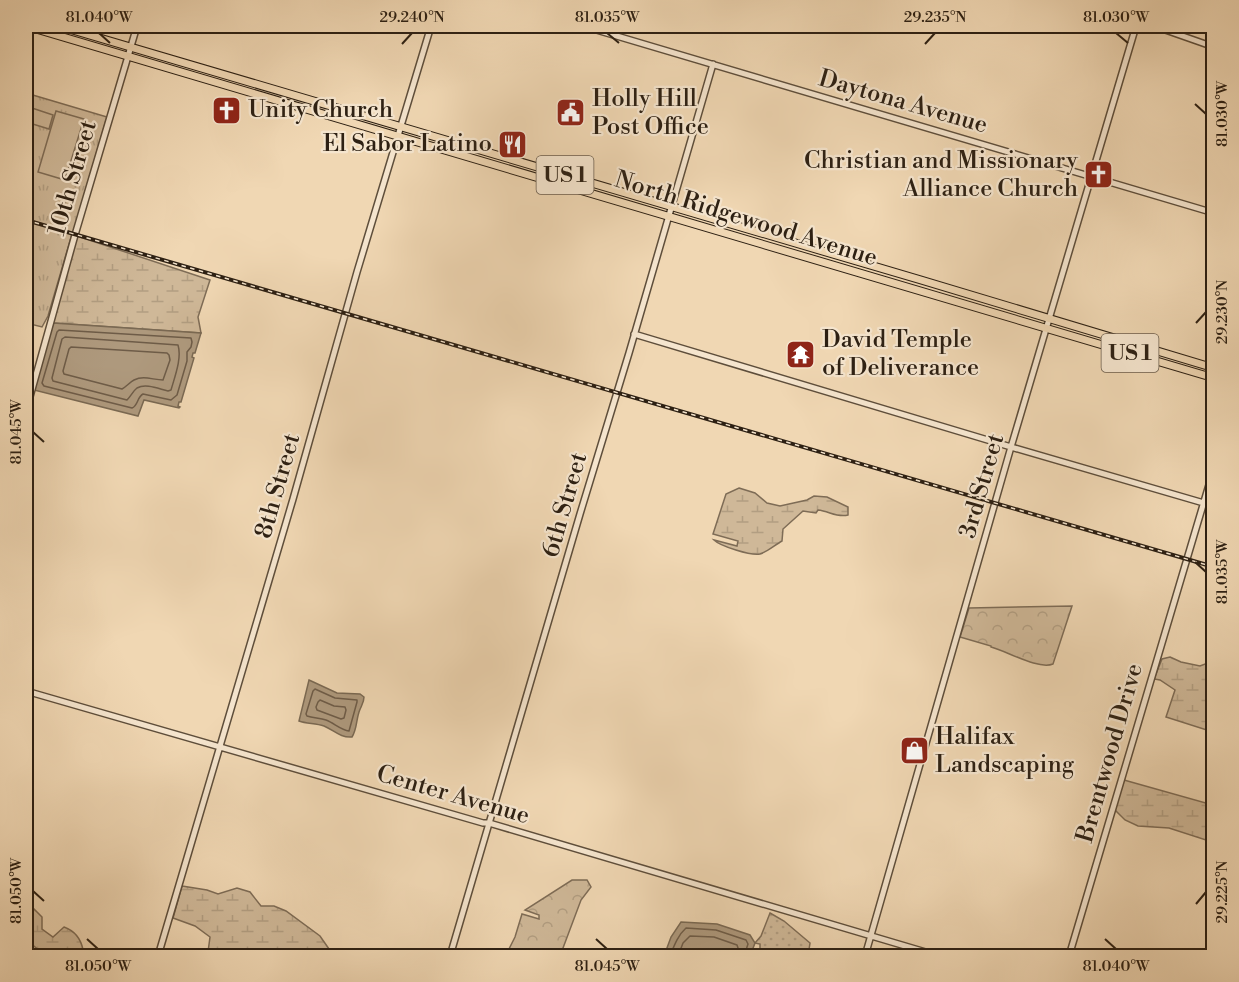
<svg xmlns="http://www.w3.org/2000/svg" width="1239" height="982" font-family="'Libre Bodoni',serif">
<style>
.grass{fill:url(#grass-dots);stroke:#7e6c56;stroke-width:1.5}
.forest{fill:url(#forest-crowns);stroke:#7e6c56;stroke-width:1.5}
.wetland{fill:url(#wetland-marsh);stroke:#7e6c56;stroke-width:1.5}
.park{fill:url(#park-tufts);stroke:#7e6c56;stroke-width:1.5}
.pitch{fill:#cfb898;stroke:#7e6c56;stroke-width:1.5}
.water{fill:#ae997d;stroke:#7a6953;stroke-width:1.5}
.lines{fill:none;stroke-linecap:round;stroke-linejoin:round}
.shore{stroke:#6e5c48;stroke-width:1.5}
.minor-casing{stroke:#5e4e3b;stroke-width:8}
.major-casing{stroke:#2d2013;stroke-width:9}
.minor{stroke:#f5e5ce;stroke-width:5}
.major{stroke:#f0d7b3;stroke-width:7}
.rail-casing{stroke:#2d2013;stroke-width:4}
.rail{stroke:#f5e5ce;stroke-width:1.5;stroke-dasharray:4.5;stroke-linecap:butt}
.ticks{fill:none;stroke:#2d2013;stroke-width:2}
.labels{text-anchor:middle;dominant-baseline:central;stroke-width:4.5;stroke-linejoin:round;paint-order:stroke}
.shield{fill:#f5e5ce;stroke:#695b4b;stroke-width:1.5}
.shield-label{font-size:22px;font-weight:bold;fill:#2d2013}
.poi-label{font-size:24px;fill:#2d2013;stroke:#f5e5ce;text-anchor:start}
.street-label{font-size:24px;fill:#2d2013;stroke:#f5e5ce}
.neatline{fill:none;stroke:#2d2013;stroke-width:2}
.ticks-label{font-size:15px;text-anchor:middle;fill:#2d2013}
</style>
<defs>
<pattern id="grass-dots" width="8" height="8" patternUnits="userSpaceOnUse" patternTransform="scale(1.5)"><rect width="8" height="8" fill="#cfb898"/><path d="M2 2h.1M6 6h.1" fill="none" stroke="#b29e82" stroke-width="1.8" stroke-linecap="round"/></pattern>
<pattern id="forest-crowns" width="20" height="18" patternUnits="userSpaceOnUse" patternTransform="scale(1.5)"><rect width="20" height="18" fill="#cfb898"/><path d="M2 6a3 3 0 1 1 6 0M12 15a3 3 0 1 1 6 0" fill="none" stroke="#b29e82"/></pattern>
<pattern id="wetland-marsh" width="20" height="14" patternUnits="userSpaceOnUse" patternTransform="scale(1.5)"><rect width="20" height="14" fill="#cfb898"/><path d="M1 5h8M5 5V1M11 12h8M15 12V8" fill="none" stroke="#b29e82"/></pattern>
<pattern id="park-tufts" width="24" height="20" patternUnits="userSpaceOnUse" patternTransform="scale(1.5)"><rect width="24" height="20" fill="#cfb898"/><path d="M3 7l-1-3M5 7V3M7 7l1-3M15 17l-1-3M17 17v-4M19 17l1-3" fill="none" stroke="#b29e82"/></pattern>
</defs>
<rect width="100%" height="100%" fill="#f0d7b3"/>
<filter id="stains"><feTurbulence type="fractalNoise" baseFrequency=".00333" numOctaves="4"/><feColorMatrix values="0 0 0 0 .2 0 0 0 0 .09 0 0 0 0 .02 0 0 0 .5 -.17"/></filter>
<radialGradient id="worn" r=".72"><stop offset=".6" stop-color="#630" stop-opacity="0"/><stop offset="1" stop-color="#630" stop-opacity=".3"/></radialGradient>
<path class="grass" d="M770,913L784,921L810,943L808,956H760V944L755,943L761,936Z"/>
<path class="forest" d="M1072,606L1053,664C1038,670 1007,651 991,647V646L960,637L969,608Z
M572,880H587L591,887L581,900L560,956H510L508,951L515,937L522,914L539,919V915L525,910Z"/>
<path class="wetland" d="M77,236L210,280L198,317L201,333L53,323Z
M739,488L755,493L767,503L780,506L807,500L814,496L827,497L848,507V515C837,518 829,511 818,510L816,513L803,511L783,529L782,541C775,545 767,552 760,554C751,556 720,546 714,540L737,546L738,541L713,534L726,494Z
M1170,657L1181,662L1200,666L1213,661V732L1166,717L1175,690L1160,680L1154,679L1162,659Z
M1124,780L1213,805V841L1212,842L1169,828L1138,826L1125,820L1115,810Z
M182,886L207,890L218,894L237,888L250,892L261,906H274L286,911L320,936L329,949L322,956H230L208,952L210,937L195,926L173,918Z
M26,906L32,907L42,917V929L53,937L64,927C75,931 81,939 83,950L99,953L100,956H40L41,952L29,942L26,948Z"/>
<path class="park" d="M26,93L107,117L73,233L26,219Z
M26,220L72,234L48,316L42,327L26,323Z"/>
<path class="pitch" d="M26,106L53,115L49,129L26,122Z
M56,111L84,119L65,180L38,172Z"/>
<path class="water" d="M53,323L201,333L195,353H193L192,357L194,358L181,402H179L178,406L180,407L179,408L144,400L138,416L34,390Z
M309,680L337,693L360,694L364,697C364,703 361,706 359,712C356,721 357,729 352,737C340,738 334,730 324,726C315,723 307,724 299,721Z
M681,922L717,924L750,935L755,943L750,956H664L671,937Z"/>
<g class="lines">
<path class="shore" d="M59,330L191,338L192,342L191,347L187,352V361L177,395L171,400L143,394C137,397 138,406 132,408L44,386L42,383L57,332Z
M65,337L178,345C182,358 175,376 171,390L168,391C159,389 146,383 137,388C133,391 131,396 127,400L53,381L52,378L62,339Z
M71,347L167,353L169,355L170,360L163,380C153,380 144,375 134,380C130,382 126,387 122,389L64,374L63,371L69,349Z
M315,689L335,698L357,700V702L349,731C341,730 334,723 326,720C320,718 313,718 307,716L306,714L313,691Z
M320,700L334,706L345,707L346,710L344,718L341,719L317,710L316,707L318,702Z
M670,956C674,946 678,935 686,928L716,930L746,940L748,944L744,956
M678,956L683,943L690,936L714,937L737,945L738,948L737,956"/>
<defs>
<path id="minor" d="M583,26L1214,213
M1154,26L1214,47
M634,334L1011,447L1214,506
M26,411L75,235L137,26
M26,691L483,823H489L939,956
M158,956L293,499L357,272L431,26
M450,956L580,514L629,353L713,64
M865,956L1011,447L1136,26
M1069,956L1214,468"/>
<path id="major" d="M26,26L1214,378
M59,26L921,280L1214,368"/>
</defs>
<use href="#minor" class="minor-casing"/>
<use href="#major" class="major-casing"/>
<use href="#minor" class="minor"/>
<use href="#major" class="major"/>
<defs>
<path id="rail" d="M26,220L1214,567"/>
</defs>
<use href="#rail" class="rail-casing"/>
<use href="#rail" class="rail"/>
</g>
<path class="ticks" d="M99,33L110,43M607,33L619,43M1116,33L1128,43M402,44L412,33M925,44L935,33M1195,104L1206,114M1196,323L1206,312M33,432L44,442M1195,562L1206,572M33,891L44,901M1196,904L1206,892M87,939L98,949M596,939L607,949M1105,939L1116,949"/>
<defs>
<symbol id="church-square" viewBox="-11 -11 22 22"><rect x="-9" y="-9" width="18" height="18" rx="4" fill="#8f2418" stroke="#f5e5ce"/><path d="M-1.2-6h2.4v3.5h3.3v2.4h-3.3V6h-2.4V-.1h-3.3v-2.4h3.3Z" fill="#fff"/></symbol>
<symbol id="civic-square" viewBox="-11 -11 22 22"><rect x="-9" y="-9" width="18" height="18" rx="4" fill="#8f2418" stroke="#f5e5ce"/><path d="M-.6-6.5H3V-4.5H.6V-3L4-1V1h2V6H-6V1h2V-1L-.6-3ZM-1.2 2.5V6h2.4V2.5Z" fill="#fff"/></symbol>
<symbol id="restaurant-square" viewBox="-11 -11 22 22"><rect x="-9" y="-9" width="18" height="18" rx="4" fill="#8f2418" stroke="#f5e5ce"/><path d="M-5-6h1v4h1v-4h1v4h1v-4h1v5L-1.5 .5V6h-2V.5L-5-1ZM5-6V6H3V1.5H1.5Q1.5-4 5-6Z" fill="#fff"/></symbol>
<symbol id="temple-square" viewBox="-11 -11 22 22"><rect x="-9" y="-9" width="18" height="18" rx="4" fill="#8f2418" stroke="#f5e5ce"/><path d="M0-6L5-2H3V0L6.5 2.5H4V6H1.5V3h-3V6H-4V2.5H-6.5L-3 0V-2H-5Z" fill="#fff"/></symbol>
<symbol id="shop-square" viewBox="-11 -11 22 22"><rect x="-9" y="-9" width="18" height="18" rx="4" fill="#8f2418" stroke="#f5e5ce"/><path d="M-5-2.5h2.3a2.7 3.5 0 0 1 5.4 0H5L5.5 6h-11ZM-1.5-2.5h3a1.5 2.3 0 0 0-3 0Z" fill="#fff"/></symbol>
</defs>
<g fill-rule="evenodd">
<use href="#church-square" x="210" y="94" width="33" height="33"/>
<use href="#civic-square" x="554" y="96" width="33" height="33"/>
<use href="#restaurant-square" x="496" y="128" width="33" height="33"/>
<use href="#church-square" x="1082" y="158" width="33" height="33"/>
<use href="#temple-square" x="784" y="338" width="33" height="33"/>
<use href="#shop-square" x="898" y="734" width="33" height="33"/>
</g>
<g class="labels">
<g class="shield">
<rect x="536.5" y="156" width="57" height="38" rx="4.5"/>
<rect x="1101.5" y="334" width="57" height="38" rx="4.5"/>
</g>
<g class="shield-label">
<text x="565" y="175">US 1</text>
<text x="1130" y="353">US 1</text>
</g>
<g class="poi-label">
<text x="592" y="99">Holly Hill<tspan x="592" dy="28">Post Office</tspan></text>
<text x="248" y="110">Unity Church</text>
<text x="492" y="144" text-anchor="end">El Sabor Latino</text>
<text x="1078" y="161" text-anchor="end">Christian and Missionary<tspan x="1078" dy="28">Alliance Church</tspan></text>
<text x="822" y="340">David Temple<tspan x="822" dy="28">of Deliverance</tspan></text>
<text x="935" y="737">Halifax<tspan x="935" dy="28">Landscaping</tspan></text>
</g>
<g class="street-label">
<text transform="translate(903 102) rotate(16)">Daytona Avenue</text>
<text transform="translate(73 178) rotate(-74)">10th Street</text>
<text transform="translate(746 219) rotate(17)">North Ridgewood Avenue</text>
<text transform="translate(278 486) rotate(-74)">8th Street</text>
<text transform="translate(982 486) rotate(-74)">3rd Street</text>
<text transform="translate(565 505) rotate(-74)">6th Street</text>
<text transform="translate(1110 753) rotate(-74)">Brentwood Drive</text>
<text transform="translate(453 795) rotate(16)">Center Avenue</text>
</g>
</g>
<rect width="1239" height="982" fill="none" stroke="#f0d7b3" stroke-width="66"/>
<rect x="33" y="33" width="1173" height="916" class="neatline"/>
<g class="ticks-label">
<text x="99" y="22">81.040°W</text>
<text x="412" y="22">29.240°N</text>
<text x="607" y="22">81.035°W</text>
<text x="935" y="22">29.235°N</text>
<text x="1116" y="22">81.030°W</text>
<text transform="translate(1222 114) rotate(-90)" y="5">81.030°W</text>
<text transform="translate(1222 312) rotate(-90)" y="5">29.230°N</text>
<text transform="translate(16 432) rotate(-90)" y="5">81.045°W</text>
<text transform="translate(1222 572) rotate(-90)" y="5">81.035°W</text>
<text transform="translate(16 891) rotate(-90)" y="5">81.050°W</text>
<text transform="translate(1222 892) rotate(-90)" y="5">29.225°N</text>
<text x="98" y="971">81.050°W</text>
<text x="607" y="971">81.045°W</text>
<text x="1116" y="971">81.040°W</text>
</g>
<rect width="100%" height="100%" filter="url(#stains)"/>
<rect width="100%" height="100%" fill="url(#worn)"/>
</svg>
